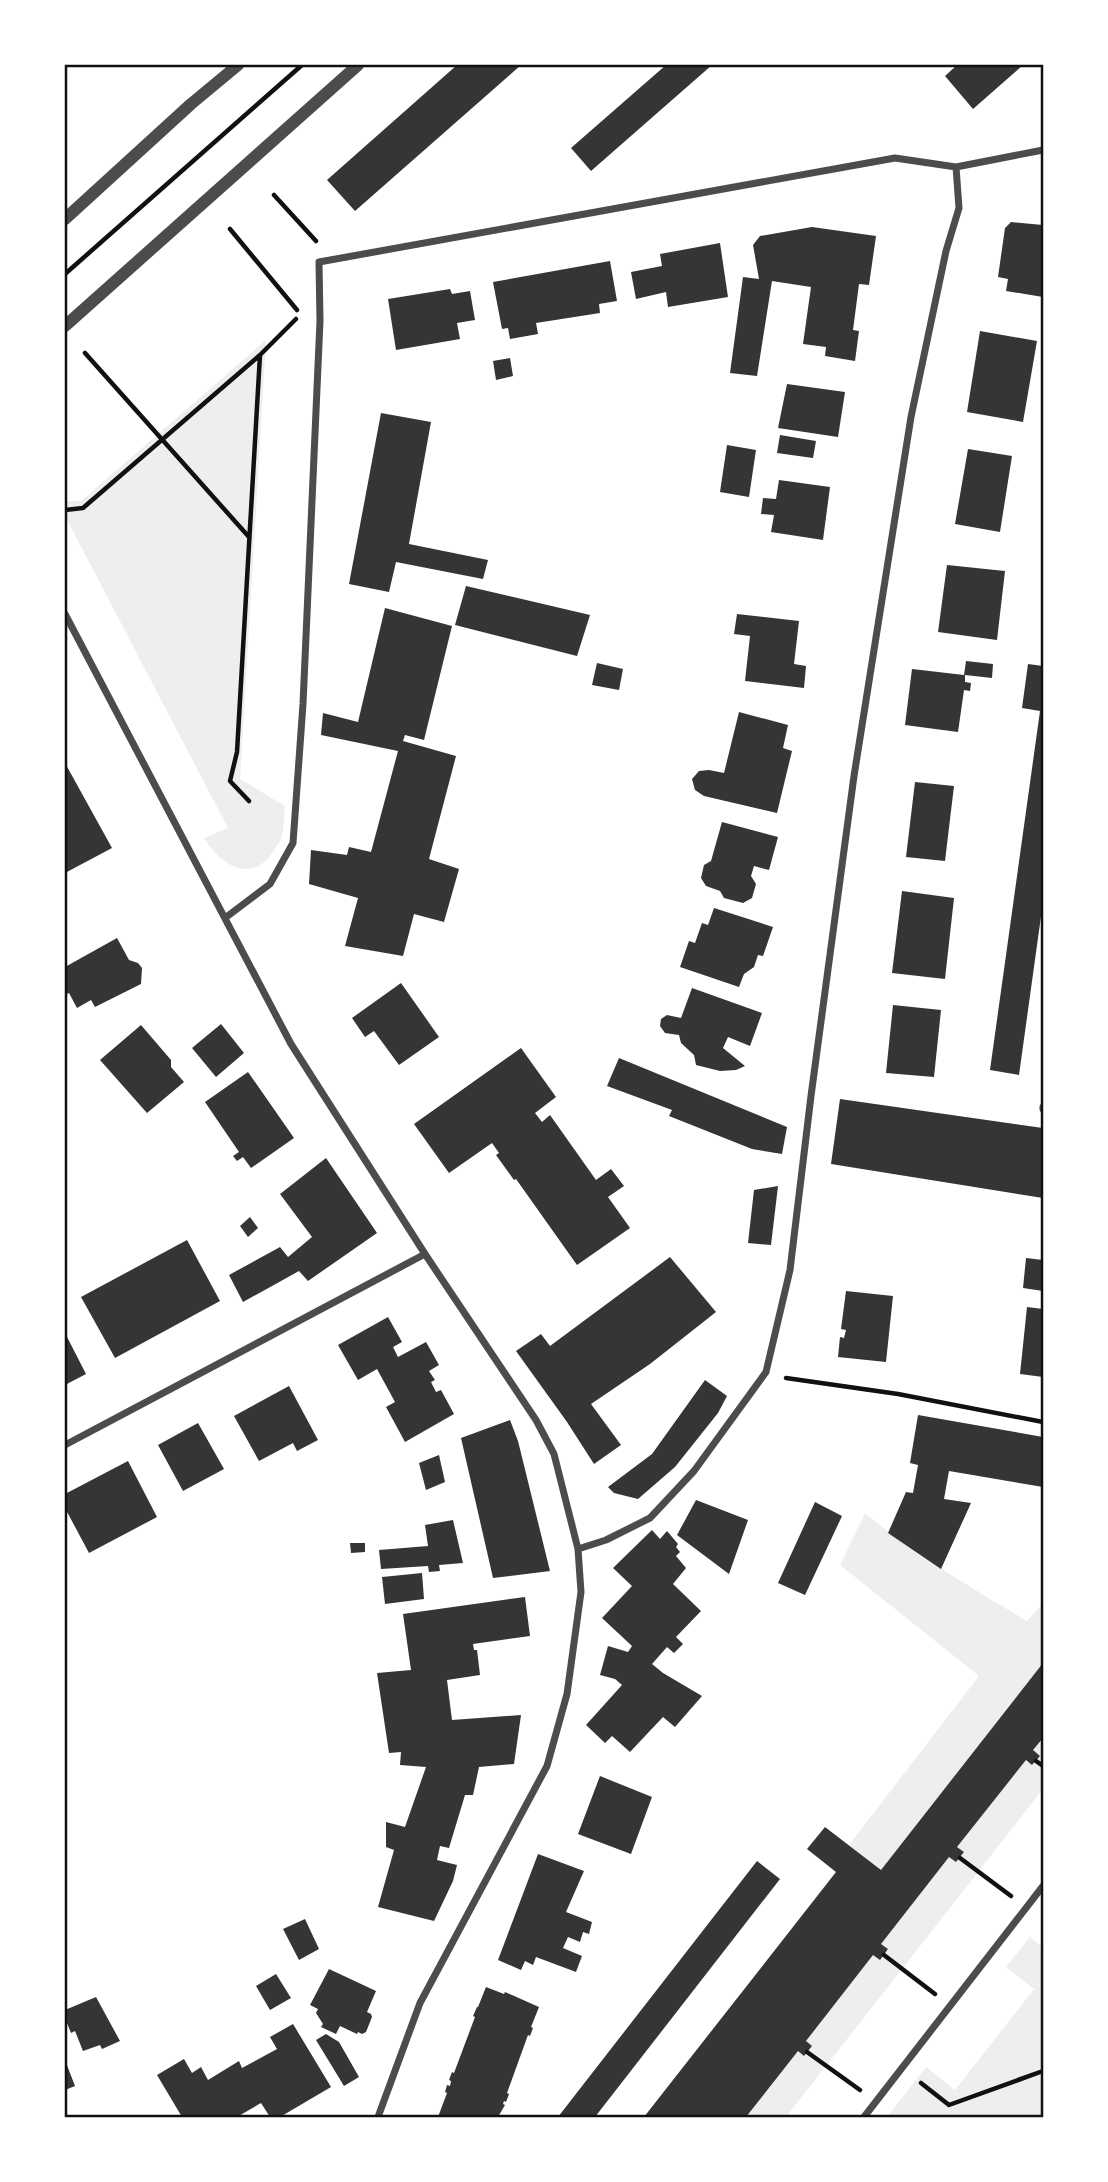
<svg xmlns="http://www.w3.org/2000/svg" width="1108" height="2182" font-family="'PT Sans',sans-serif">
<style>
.green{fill:#eee}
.building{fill:#353535}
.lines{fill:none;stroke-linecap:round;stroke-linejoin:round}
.path{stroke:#111;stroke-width:4.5}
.minor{stroke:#4c4c4c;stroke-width:7}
.tertiary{stroke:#4c4c4c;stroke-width:12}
.neatline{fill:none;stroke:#111;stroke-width:2.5}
</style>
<rect width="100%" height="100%" fill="#fff"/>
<path class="green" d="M266,340L240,779L285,806C284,816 284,829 281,839C279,843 275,848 272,853C251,884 220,865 204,838L228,828L65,516V501H81Z
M865,1513C915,1555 972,1588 1027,1621L1043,1603V1663L881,1870L849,1845L979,1676L840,1565Z
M1043,1738V1789L786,2117H746L798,2051L804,2056L812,2046L806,2041L873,1955L880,1960L888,1949L881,1944L949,1857L956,1862L964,1852L957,1847L1026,1760L1033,1765L1040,1756L1033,1750Z
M1030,1937L1043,1948V2117H887L926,2067L955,2090L1034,1989L1006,1967Z"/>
<path class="building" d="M457,65H521L355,211L327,180Z
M666,65H712L591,171L571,148Z
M957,65H1023L973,109L945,76Z
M1011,222L1043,225V297L1006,291L1008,279L998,277L1005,228Z
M812,227L876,236L869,285L859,284L853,330L859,331L855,361L825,356L826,347L803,344L811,287L772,281L757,376L730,373L743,277L759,279L753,245L760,236Z
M720,243L728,297L668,307L666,292L636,299L631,272L662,266L660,254Z
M610,261L617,301L599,304L600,313L536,323L538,334L510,339L508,328L502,329L493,282Z
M450,289L452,294L470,291L475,320L457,323L460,339L396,350L388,299Z
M980,331L1037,341L1023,422L967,412Z
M510,358L513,376L496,380L493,361Z
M787,384L845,392L838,437L778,428Z
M381,413L431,422L409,544L488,560L483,579L396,562L389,592L349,584Z
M780,435L816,441L813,458L777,453Z
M727,445L756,450L749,497L720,492Z
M968,449L1012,456L1000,532L955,524Z
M779,480L830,487L823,540L771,532L774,515L761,514L763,498L776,499Z
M947,565L1005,571L997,640L938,632Z
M466,586L590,615L577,656L455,625Z
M385,608L452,626L424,740L405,735L403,741L456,756L429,859L459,869L444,922L414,914L403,956L345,946L358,898L309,884L311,850L347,855L349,847L371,852L398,751L321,735L323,713L358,722Z
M737,614L799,621L794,664L806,666L804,688L745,681L750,636L734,634Z
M966,661L993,664L992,678L965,675V682L971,683L970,691L964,690L958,732L905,725L912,669L964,675Z
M597,663L623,669L619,690L592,685Z
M1028,664L1043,666V902L1019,1075L990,1070L1040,711L1022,708Z
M739,712L788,725L783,748L792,751L777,813L704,796L695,790L692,779L699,771L709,770L724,773Z
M65,763L112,848L65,873Z
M915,782L954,786L945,861L906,857Z
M722,822L778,837L769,870L754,866L751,876L756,884L752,898L743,903L724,898L720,891L706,886L701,878L704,865L711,861Z
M902,891L954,898L945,979L892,973Z
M714,908L773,927L763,956L758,955L754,967L744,974L739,987L680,967L689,941L695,943L702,923L708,925Z
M117,938L129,960L138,963L142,968L141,984L95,1007L91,1000L77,1008L69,993L65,995V967Z
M401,983L439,1037L399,1065L374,1031L365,1037L352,1018Z
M692,988L762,1013L750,1046L728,1037L723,1048L745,1066L736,1070L720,1071L696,1065L694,1055L681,1043L679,1035L665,1033L660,1026L661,1019L667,1015L681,1018Z
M893,1005L941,1010L934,1077L886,1073Z
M221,1024L244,1053L216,1077L192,1048Z
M141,1025L171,1060V1067L184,1082L147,1113L100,1060Z
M521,1048L556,1097L535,1113L542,1122L550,1115L596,1180L611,1169L624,1186L608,1197L630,1228L577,1265L516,1179L514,1180L496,1155L499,1153L492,1143L449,1173L414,1124Z
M619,1058L787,1127L782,1154L752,1149L669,1116L672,1110L607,1086Z
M248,1072L294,1138L251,1168L243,1157L237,1161L233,1156L239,1152L205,1102Z
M840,1099L1043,1128V1198L831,1164Z
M326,1158L377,1233L308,1281L299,1271L243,1302L229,1275L280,1247L288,1257L312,1237L280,1194Z
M778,1186L771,1245L748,1243L754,1190Z
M250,1217L258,1228L248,1237L240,1226Z
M187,1240L220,1301L115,1358L81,1297Z
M670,1257L716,1312L650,1364L591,1404L621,1445L594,1464L567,1422L516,1351L541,1334L550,1346Z
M1026,1258L1043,1260V1291L1023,1288Z
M846,1291L893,1296L886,1362L838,1357L840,1337L844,1338L846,1330L841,1329Z
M1027,1307L1043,1309V1377L1020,1374Z
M388,1317L402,1342L393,1347L398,1357L426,1342L439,1365L429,1371L435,1380L431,1382L436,1392L441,1390L454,1414L405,1442L386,1407L395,1402L377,1369L358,1380L338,1345Z
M65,1333L86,1374L65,1385Z
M705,1380L727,1396L718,1413L675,1467L638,1499L614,1493L608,1487L652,1454Z
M289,1386L318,1440L297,1451L293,1443L259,1461L234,1416Z
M918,1415L1043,1437V1487L949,1471L944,1499L971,1503L941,1569L888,1533L906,1492L913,1493L918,1465L910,1463Z
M510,1420L518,1441L550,1571L493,1578L461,1438Z
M198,1423L224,1469L183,1491L158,1445Z
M439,1455L445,1482L426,1490L419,1463Z
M128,1461L157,1517L89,1553L65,1508V1494Z
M696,1500L748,1520L729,1574L677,1535Z
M815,1502L842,1516L805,1595L778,1583Z
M453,1520L463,1563L439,1565L440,1571L429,1572L428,1566L381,1569L379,1550L428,1546L425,1525Z
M652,1530L660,1539L667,1531L678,1544L676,1547L680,1552L676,1556L686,1568L673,1584L701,1611L676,1637L683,1644L674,1653L667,1647L652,1664L663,1673L702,1696L675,1727L663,1717L630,1752L612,1736L605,1743L586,1725L622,1685L615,1679L600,1675L608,1646L628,1652L632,1646L602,1618L632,1586L613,1568Z
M350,1543H365V1552L351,1553Z
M422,1573L424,1599L385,1604L382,1577Z
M525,1597L530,1636L473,1644L474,1650H477L480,1675L447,1680L452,1720L521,1715L514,1764L479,1767L473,1795H465L449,1848L440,1846L437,1860L457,1865L453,1881L434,1921L378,1907L394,1850L386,1847V1822L405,1827L426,1767L400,1765L401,1752L389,1753L377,1673L411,1670L403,1614Z
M1043,1663V1738L1033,1750L1040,1756L1032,1765L1026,1760L957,1847L964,1852L956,1862L949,1857L881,1944L888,1949L880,1960L873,1955L806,2041L812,2046L804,2056L798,2051L746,2117H644L836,1872L807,1849L825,1827L881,1870Z
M600,1776L652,1797L631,1854L578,1834Z
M538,1854L584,1871L566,1912L592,1922L589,1934L583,1932L580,1942L568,1937L563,1948L582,1956L576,1972L536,1957L533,1965L525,1961L521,1970L498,1960Z
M757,1861L780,1879L595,2117H558Z
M305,1919L319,1949L299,1960L283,1929Z
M329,1969L376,1991L367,2012L371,2014L372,2017L366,2032L362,2034L358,2032L357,2034L340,2026L336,2034L321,2027L323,2024L316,2013L318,2009L310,2005Z
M276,1974L291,1998L270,2010L256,1986Z
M486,1987L504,1994L505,1992L539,2007L531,2027L533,2028L530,2036L528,2035L507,2093L509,2094L506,2102L504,2101L503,2104L505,2105L498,2117H438L447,2093L445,2092L447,2085L450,2086L451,2081L449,2080L452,2072L454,2073L475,2017L473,2016L477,2007H478Z
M96,1997L120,2041L102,2049L100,2045L83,2051L75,2031L71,2033L65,2018V2010Z
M293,2024L331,2087L280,2117H270L261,2103L237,2117H182L157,2075L184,2059L192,2073L201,2067L208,2080L239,2061L242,2068L277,2049L270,2037Z
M326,2034L339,2042L359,2077L344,2086L316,2040Z
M65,2060L75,2086L65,2090Z"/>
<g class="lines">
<path class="path" d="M274,195L316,241
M230,229L297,310
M65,274L302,65
M85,353L249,537
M260,355L296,319
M65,510L83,508L260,355L237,752L230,781L249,801
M786,1378L898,1394L1043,1422
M1036,1761L1043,1766
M960,1858L1011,1896
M884,1955L935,1994
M807,2052L860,2090
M921,2083L949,2105L1043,2071"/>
<path class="minor" d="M65,614L291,1044L425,1254L536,1420L554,1454L578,1549L581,1592L567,1694L547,1766L420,2003L378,2117
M225,918L270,884L293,843L303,704L320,321L319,262L895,158L956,167L1043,150
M1043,1107V1109
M65,1445L425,1254
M578,1549L606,1540L650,1518L694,1471L766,1372L790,1270L811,1096L854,776L911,417L946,251L959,208L956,167
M864,2117L1043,1886"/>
<path class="tertiary" d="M65,219L191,104L238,65
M65,326L358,65"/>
</g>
<rect width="1108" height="2182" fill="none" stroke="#ffffff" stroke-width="133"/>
<rect x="66" y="66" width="976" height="2050" class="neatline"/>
</svg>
